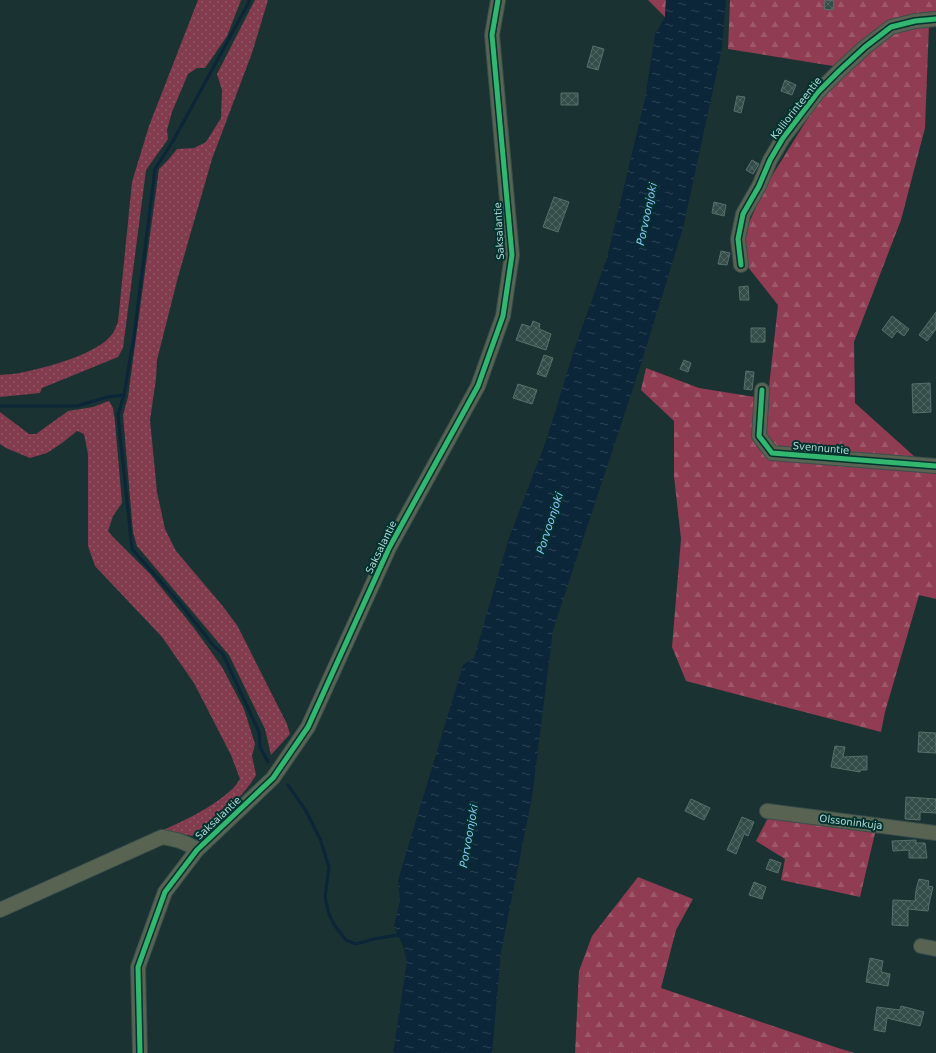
<svg xmlns="http://www.w3.org/2000/svg" width="936" height="1053" font-family="'DejaVu Sans',sans-serif">
<style>
.green{fill:url(#green-dots)}
.forest{fill:url(#forest-firs)}
.water{fill:url(#water-ripples)}
.lines{fill:none;stroke-linecap:round;stroke-linejoin:round}
.stream{stroke:#0b2539;stroke-width:3}
.building{fill:url(#building-cross-hatch);stroke:#58706a}
.minor-casing{stroke:#384f4d;stroke-width:16}
.minor{stroke:#596352;stroke-width:14}
.cycleway-casing{stroke:#02322f;stroke-width:8}
.cycleway{stroke:#33b770;stroke-width:5}
.labels{text-anchor:middle;dominant-baseline:central;stroke-width:4;stroke-linejoin:round;paint-order:stroke}
.street-label{font-size:10px;fill:#b5dbd6;stroke:#02322f}
.water-label{font-size:11px;font-style:italic;fill:#8dc7fe;stroke:#02322f}
</style>
<defs>
<pattern id="green-dots" width="8" height="8" patternUnits="userSpaceOnUse"><rect width="8" height="8" fill="#823c4e"/><path d="M2 2h.1M6 6h.1" fill="none" stroke="#915867" stroke-width="1.8" stroke-linecap="round"/></pattern>
<pattern id="forest-firs" width="22" height="20" patternUnits="userSpaceOnUse"><rect width="22" height="20" fill="#903c52"/><path d="M5 1l3.5 6h-7zM16 11l3.5 6h-7z" fill="#9d586a"/></pattern>
<pattern id="water-ripples" width="26" height="14" patternUnits="userSpaceOnUse"><rect width="26" height="14" fill="#0b2539"/><path d="M2 4q2-2 4 0t4 0M15 11q2-2 4 0t4 0" fill="none" stroke="#2c4455"/></pattern>
<pattern id="building-cross-hatch" width="8" height="8" patternUnits="userSpaceOnUse"><rect width="8" height="8" fill="#344d48"/><path d="M0 0l8 8M0 8l8-8" fill="none" stroke="#4f6662"/></pattern>
</defs>
<rect width="100%" height="100%" fill="#1a3231"/>
<path class="green" d="M198,0H241L227,36L205,68H197L188,74L172,112L167,130L168,139L146,170L123,348L118,357L42,388L40,393L0,397V375C8,374 17,374 24,372C48,367 99,354 113,333C115,330 116,326 118,322L132,182L149,126Z
M255,0H268L252,53L212,159L178,277L157,360L156,379L150,420L157,492L165,529L176,551L221,604L237,625L287,724L290,734L271,755L265,729L229,655L137,546L133,532L123,415L128,397L159,169L169,159L177,149L194,148L206,142L221,118L222,90L217,74Z
M109,401L113,408L115,422L122,503L113,516L108,531L113,537L151,575L194,628L222,667L244,709L255,744L252,756L256,775C241,801 215,819 192,836L175,832H159C183,821 210,809 230,791C234,788 237,783 240,779L231,755L194,683L162,637L95,566L88,546V454L84,434L77,431L62,443L47,453L30,458L6,448L0,444V412L29,434H36L68,411L93,407Z"/>
<path class="forest" d="M648,0H666L665,17Z
M730,0H936V14L889,21L833,66L728,49Z
M929,24L925,128L901,220L854,342L855,403L915,457L775,447L764,432L778,305L736,252L765,187L821,97L836,82L892,31Z
M646,368L699,388L755,397L770,459L936,471V599L919,595L885,712L881,732L686,681L672,647L681,539L674,476V421L641,390Z
M770,814L876,829L860,897L781,880L785,859L756,841Z
M638,877L693,899L676,930L661,988L841,1049L855,1053H575L579,971L592,936Z"/>
<path class="water" d="M666,0H726L722,48L683,228L640,367L553,630L532,797L501,951L492,1053H393L407,962L403,946L394,927L400,900L398,880L463,665L474,658L508,541L545,444L575,347L607,258L645,99L655,34L665,17Z"/>
<g class="lines">
<path class="stream" d="M249,0L248,4L173,141L155,169L134,336L124,395L118,415L132,549L178,601L213,645L223,654L259,732L260,747L268,762
M0,406H77L107,397L124,395
M288,785L306,811L320,839L329,867L325,897L329,914L335,926L346,940L356,944L374,939L398,935L401,936"/>
</g>
<path class="building" d="M825,0L834,1L833,10L824,9Z
M593,46L604,49L598,70L587,67Z
M785,80L796,85L792,95L781,91Z
M561,93H578V105H561Z
M737,96L745,97L741,113L734,111Z
M752,160L759,164L753,174L746,170Z
M554,197L569,202L558,232L543,227Z
M714,202L726,205L724,216L712,213Z
M721,251L730,253L727,265L718,264Z
M748,286L749,300H740L739,287Z
M936,312V329L927,341L919,335Z
M892,316L909,329L904,336L897,331L892,338L882,330Z
M533,321L540,324L539,329L551,334L546,350L516,340L522,324L531,327Z
M751,328H765V342H751Z
M544,355L553,358L546,377L537,374Z
M684,360L691,363L688,372L680,369Z
M746,371L754,372L752,390L744,389Z
M930,383L931,412L913,413L912,384Z
M518,384L537,390L532,404L513,398Z
M919,732L936,733V753L918,752Z
M835,746L845,747L843,757L867,756V770H860V772L831,767Z
M906,797L936,799V813L920,812V820L905,819Z
M691,799L710,808L704,820L685,811Z
M742,817L754,822L748,836L744,834L736,854L727,850Z
M916,840V843H925L927,858H909V850L893,851L892,841Z
M770,859L781,863L778,873L766,869Z
M919,879L929,881L928,886L933,887L929,904L928,911L908,909V926L892,925L893,900L915,901L916,890Z
M754,882L766,887L762,899L749,895Z
M870,958L883,961L881,972L890,974L888,986L866,982Z
M901,1006L924,1012L920,1026L887,1018L885,1032L874,1030L877,1007L900,1010Z"/>
<g class="lines">
<defs>
<path id="minor" d="M741,265L738,239L743,214L759,186L770,160L783,138L818,92L839,71L865,47L891,27L915,21L936,19
M762,390L759,436L772,453L936,466
M767,811L936,833
M0,910L162,837C178,840 184,841 197,850
M921,946L936,949
M140,1053L138,967L165,892L197,850L273,778L308,727L389,548L478,386L503,316L512,255L492,35L498,0"/>
</defs>
<use href="#minor" class="minor-casing"/>
<use href="#minor" class="minor"/>
<defs>
<path id="cycleway" d="M741,265L738,239L743,214L759,186L770,160L783,138L818,92L839,71L865,47L891,27L915,21L936,19
M762,390L759,436L772,453L936,466
M140,1053L138,967L165,892L197,850L273,778L308,727L389,548L478,386L503,316L512,255L492,35L498,0"/>
</defs>
<use href="#cycleway" class="cycleway-casing"/>
<use href="#cycleway" class="cycleway"/>
</g>
<g class="labels">
<g class="street-label">
<text transform="translate(796 108) rotate(-52)">Kalliorinteentie</text>
<text transform="translate(499 231) rotate(-93)">Saksalantie</text>
<text transform="translate(821 448) rotate(5)">Svennuntie</text>
<text transform="translate(381 547) rotate(-64)">Saksalantie</text>
<text transform="translate(218 818) rotate(-43)">Saksalantie</text>
<text transform="translate(851 822) rotate(7)">Olssoninkuja</text>
</g>
<g class="water-label">
<text transform="translate(647 214) rotate(-78)">Porvoonjoki</text>
<text transform="translate(550 523) rotate(-72)">Porvoonjoki</text>
<text transform="translate(469 836) rotate(-80)">Porvoonjoki</text>
</g>
</g>
</svg>
